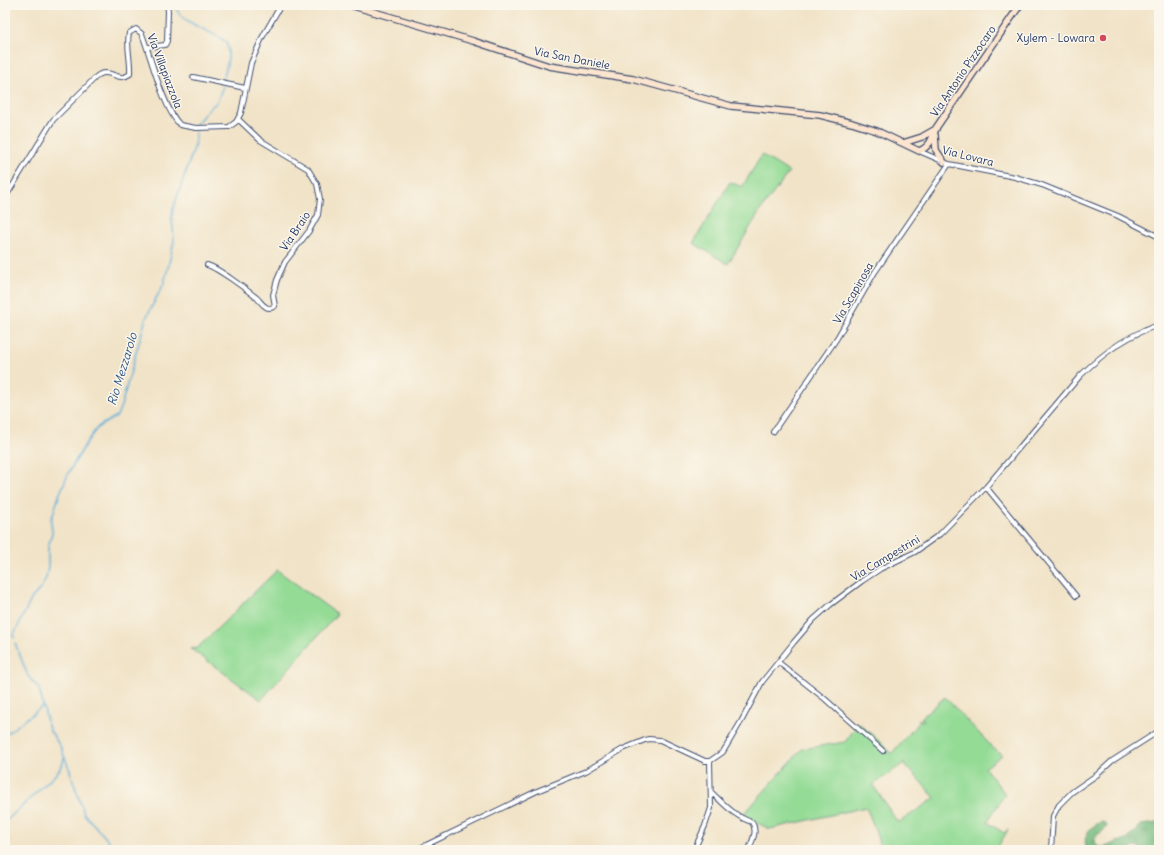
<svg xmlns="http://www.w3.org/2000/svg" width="1164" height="855" font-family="Delius,sans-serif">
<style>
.grass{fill:#94db96;stroke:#58857a;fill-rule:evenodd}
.forest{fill:url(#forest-crowns);stroke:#49756e}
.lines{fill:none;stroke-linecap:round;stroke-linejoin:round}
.stream{stroke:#61b0db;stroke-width:1.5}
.street-casing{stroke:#3b4a6e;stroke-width:6}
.secondary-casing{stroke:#3b4a6e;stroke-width:8}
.street{stroke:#fff;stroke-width:4}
.secondary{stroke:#fce5cf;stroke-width:5.5}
.poi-dot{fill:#d1495b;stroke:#fbf7ec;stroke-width:1.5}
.labels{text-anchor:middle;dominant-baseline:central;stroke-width:3;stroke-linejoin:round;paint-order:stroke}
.poi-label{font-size:11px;fill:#1b2f5e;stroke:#fbf7ec;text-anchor:end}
.street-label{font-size:11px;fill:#1b2f5e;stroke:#fbf7ec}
.water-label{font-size:12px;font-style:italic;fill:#305684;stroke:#fbf7ec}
</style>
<defs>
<pattern id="forest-crowns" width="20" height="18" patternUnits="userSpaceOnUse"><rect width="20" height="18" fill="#77bb7f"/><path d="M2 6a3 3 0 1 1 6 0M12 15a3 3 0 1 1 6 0" fill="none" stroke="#61986b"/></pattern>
</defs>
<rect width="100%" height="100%" fill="#fbf7ec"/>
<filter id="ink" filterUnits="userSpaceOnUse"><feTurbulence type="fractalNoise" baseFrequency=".025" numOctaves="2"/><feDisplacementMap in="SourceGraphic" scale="8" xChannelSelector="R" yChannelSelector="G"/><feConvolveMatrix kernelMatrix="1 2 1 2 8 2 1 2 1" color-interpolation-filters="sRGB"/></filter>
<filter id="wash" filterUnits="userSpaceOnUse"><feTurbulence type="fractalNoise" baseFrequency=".012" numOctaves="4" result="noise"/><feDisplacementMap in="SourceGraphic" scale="16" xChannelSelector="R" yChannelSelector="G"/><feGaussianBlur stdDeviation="0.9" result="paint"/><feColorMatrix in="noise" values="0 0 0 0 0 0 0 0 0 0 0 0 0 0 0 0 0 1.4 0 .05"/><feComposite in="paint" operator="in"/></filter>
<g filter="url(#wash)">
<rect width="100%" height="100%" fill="#f1e3c7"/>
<path class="grass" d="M762,155L789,172L760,211L728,264L693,243L730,182L742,187Z
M277,570L337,614L261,700L191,649L197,648L213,633Z
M945,697L993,748L1002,755L985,768L1005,794L987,822L1004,833L1007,830H1008L996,850H955L937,845L938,850H881L875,829L866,807L770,829L742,816L802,749L845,742L859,723L886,747L891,754L919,722V719L922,721L924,720L921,718ZM904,763L935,798L898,823L873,785Z"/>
<path class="forest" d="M1159,821V850H1138L1140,846H1137L1127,850H1087C1082,836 1088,828 1101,822L1105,823L1107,826C1104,832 1097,833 1094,839L1097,846C1106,850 1111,843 1120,841C1122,840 1124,841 1126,840C1130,839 1129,838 1130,835L1137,831L1140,825L1157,823Z"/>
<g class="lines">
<path class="stream" d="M174,5C184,26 209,29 226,42C231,53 226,69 223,81
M195,125L210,108L217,102L223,86
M14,638L13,634L15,632L32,598L41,588L46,578L48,567V547L52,533L51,520L60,493L69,472L88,440L98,427L117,416L121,406L146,318L164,283L168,268L174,241L172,218L173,209L195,145V130
M15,643L28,676L39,689L49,729L60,746L69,768L84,814L117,850
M5,735L43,706
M5,822L55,775L62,766L64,758"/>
</g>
</g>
<g filter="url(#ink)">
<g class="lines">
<defs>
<path id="street" d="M148,47L165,45L167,41L168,11L167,5
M193,77L245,88
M919,151L949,164L1015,177L1042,185L1118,216L1159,237
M5,198L53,120L97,76C99,75 101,73 104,73C114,72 119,82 130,74C131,60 126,46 129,33L136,29L142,34C151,57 163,108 180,125L196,128L229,127L236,122L241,113L251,63L263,36L281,5
M207,265C218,268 247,290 257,298C260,301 262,305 266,307C269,309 272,308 275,306L273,295L277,280L285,262L309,231L318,215L320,199L317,184L308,169L260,140L238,119
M773,432L837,338L875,272L949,164
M986,487L1076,596
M778,662L825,699L883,751
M711,792C723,803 735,817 752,822C758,832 752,840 749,850
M416,850L537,791L586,771L623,749L645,740L649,739L660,740L705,761H710L723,752L742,720L762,682L794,642L813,620L830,605L862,581L880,569L915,552L940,534L986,487L1080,376C1102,354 1129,334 1159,325
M694,850L705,826L711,808L710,761
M1051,850L1053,816L1059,805L1072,792L1098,774L1112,761L1159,731"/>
<path id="secondary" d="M350,5L473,41L549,66L633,79L731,106L820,115L852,123L877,131L919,151
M935,135L936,150L944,162
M903,143L922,137L936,129
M919,151C930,147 932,139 936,128L1020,5"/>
</defs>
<use href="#street" class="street-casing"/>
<use href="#secondary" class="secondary-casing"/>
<use href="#street" class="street"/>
<use href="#secondary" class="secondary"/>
</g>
</g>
<circle class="poi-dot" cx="1103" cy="38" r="4"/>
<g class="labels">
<g class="poi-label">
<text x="1095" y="38">Xylem - Lowara</text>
</g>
<g class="street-label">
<text transform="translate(572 58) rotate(11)">Via San Daniele</text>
<text transform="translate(165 71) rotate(69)">Via Villapiazzola</text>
<text transform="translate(963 71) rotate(-56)">Via Antonio Pizzocaro</text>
<text transform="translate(968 156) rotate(14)">Via Lovara</text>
<text transform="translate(295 231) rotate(-56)">Via Braio</text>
<text transform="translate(853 293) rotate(-60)">Via Scapinosa</text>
<text transform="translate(885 558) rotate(-31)">Via Campestrini</text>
</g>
<g class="water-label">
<text transform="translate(122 369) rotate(-73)">Rio Mezzarolo</text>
</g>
</g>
<rect width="1164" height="855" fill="none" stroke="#fbf7ec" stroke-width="20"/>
</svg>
